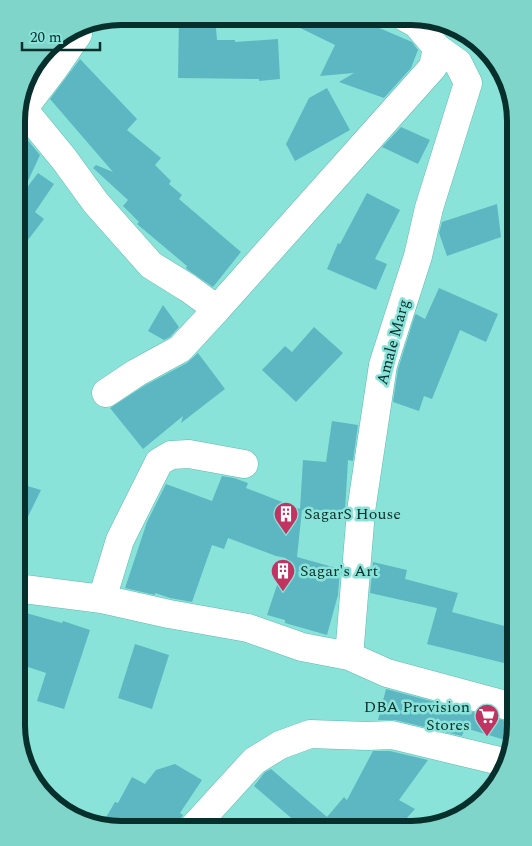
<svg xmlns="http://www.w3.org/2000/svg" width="532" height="846" font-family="Spectral,serif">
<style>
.building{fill:#5cb7c2}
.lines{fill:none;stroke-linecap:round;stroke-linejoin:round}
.minor-casing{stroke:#60b9b0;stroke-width:29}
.minor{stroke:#fff;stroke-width:28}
.labels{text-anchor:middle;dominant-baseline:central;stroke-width:5;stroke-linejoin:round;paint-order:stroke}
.street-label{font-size:16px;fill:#072f2c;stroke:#8ae3d9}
.poi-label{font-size:16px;fill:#072f2c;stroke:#8ae3d9;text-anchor:start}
.rim{fill:none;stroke:#072f2c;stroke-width:6}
</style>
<rect width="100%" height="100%" fill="#8ae3d9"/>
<path class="building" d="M179,17H215L217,40H235V42L278,39L280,79L259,81V79L178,78Z
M278,17L356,18L412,42L418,50L411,68L384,98L339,82L354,73L320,76L335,45Z
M80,59L137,119L127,130L161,158L155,165L171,181L169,184L182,195L179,199L241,252L213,287L188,270L186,268L187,266L137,224L139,222L123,206L128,200L93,168L96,165L113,172L50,99Z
M327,88L350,130L295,161L286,144L309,98Z
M401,127L430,140L418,164L382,147Z
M17,132H21L40,155L22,194L38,173L54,184L35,212L44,219L28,240L23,231L17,239Z
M367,193L400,210L375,259L387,264L376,290L327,269L338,243L340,244Z
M497,204L501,237L447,256L439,233L442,222Z
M439,288L498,314L486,342L460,330L432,399L424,396L419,411L393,402L398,369L415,315L416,314L425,319Z
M163,305L179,327L170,337L164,340L148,331Z
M314,327L343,353L296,402L262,370L285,346L292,352Z
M198,353L225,389L181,423L183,416L143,449L110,408L144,386L187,363Z
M332,421L358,425L353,461L348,460L345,511L302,510L297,557L340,569L338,595L327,635L285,623V620L267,615L286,558L276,556L228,538L224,549L212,545L192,602L170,598L155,593V595L125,588L147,522L166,484L212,501L222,476L234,478L248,483L246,488L300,509L303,460L326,462Z
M17,483L41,490L17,539Z
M373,562L407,570L405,579L458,593L452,612L516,629V666L427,644L437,608L370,593Z
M26,613L62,623L63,621L90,630L64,709L37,701L46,673L16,663V645Z
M135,644L169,655L152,709L118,698Z
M386,689L514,723L516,724V732L512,742L465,728L462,736L395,720H378Z
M373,751H390L428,760L399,800L415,809L396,830L304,829L254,786L265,772L271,769L327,817L344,797L347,800Z
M175,764L202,780L180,813L183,815L177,825V829H107L101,826L115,802L118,803L132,777L145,784L156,770Z"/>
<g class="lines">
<defs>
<path id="minor" d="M23,109L64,159L96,203L151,265L188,288L217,309L433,67L437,48L417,24L406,18
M17,117L53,70L78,34L76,27
M106,393L136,373L180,349L217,309
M16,588L102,599L169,614L248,628L302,647L349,656L387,673L516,708
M102,599L120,540L159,462L171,455L189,454L244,464
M349,656L361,511L383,365L418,256L429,208L468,83L458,63L437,48
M192,829L254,761L280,745L310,734L367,736L392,735L504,762"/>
</defs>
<use href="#minor" class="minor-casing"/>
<use href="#minor" class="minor"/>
</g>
<defs>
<symbol id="building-pin" viewBox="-11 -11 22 30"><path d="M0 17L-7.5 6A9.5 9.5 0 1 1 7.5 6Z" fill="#c13361" stroke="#8ae3d9"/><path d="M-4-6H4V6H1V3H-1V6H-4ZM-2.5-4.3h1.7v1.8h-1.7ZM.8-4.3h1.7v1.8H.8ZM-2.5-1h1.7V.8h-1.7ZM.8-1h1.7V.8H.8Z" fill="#fff"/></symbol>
<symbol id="supermarket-pin" viewBox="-11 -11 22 30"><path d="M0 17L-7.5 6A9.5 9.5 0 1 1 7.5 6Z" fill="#c13361" stroke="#8ae3d9"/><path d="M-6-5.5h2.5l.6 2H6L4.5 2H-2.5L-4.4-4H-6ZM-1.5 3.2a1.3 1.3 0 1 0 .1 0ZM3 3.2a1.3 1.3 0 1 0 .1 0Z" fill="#fff"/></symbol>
</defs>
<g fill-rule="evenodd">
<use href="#building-pin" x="272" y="500" width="28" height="38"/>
<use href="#building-pin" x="269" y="557" width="28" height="38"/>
<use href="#supermarket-pin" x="473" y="702" width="28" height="38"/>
</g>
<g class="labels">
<g class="street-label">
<text transform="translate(393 342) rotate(-75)">Amale Marg</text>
</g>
<g class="poi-label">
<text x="304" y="514">SagarS House</text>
<text x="300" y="571">Sagar's Art</text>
<text x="470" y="707" text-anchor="end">DBA Provision<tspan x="470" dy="18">Stores</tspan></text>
</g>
</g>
<path d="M0 0H532V846H0ZM121 25H411A96 96 0 0 1 507 121V725A96 96 0 0 1 411 821H121A96 96 0 0 1 25 725V121A96 96 0 0 1 121 25Z" fill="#80d5cb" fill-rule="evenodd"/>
<path class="rim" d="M121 25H411A96 96 0 0 1 507 121V725A96 96 0 0 1 411 821H121A96 96 0 0 1 25 725V121A96 96 0 0 1 121 25Z"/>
<path d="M22 42v8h78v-8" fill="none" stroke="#072f2c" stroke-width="2.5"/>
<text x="30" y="42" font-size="15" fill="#072f2c" stroke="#8ae3d9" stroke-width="4" paint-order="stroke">20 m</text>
</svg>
